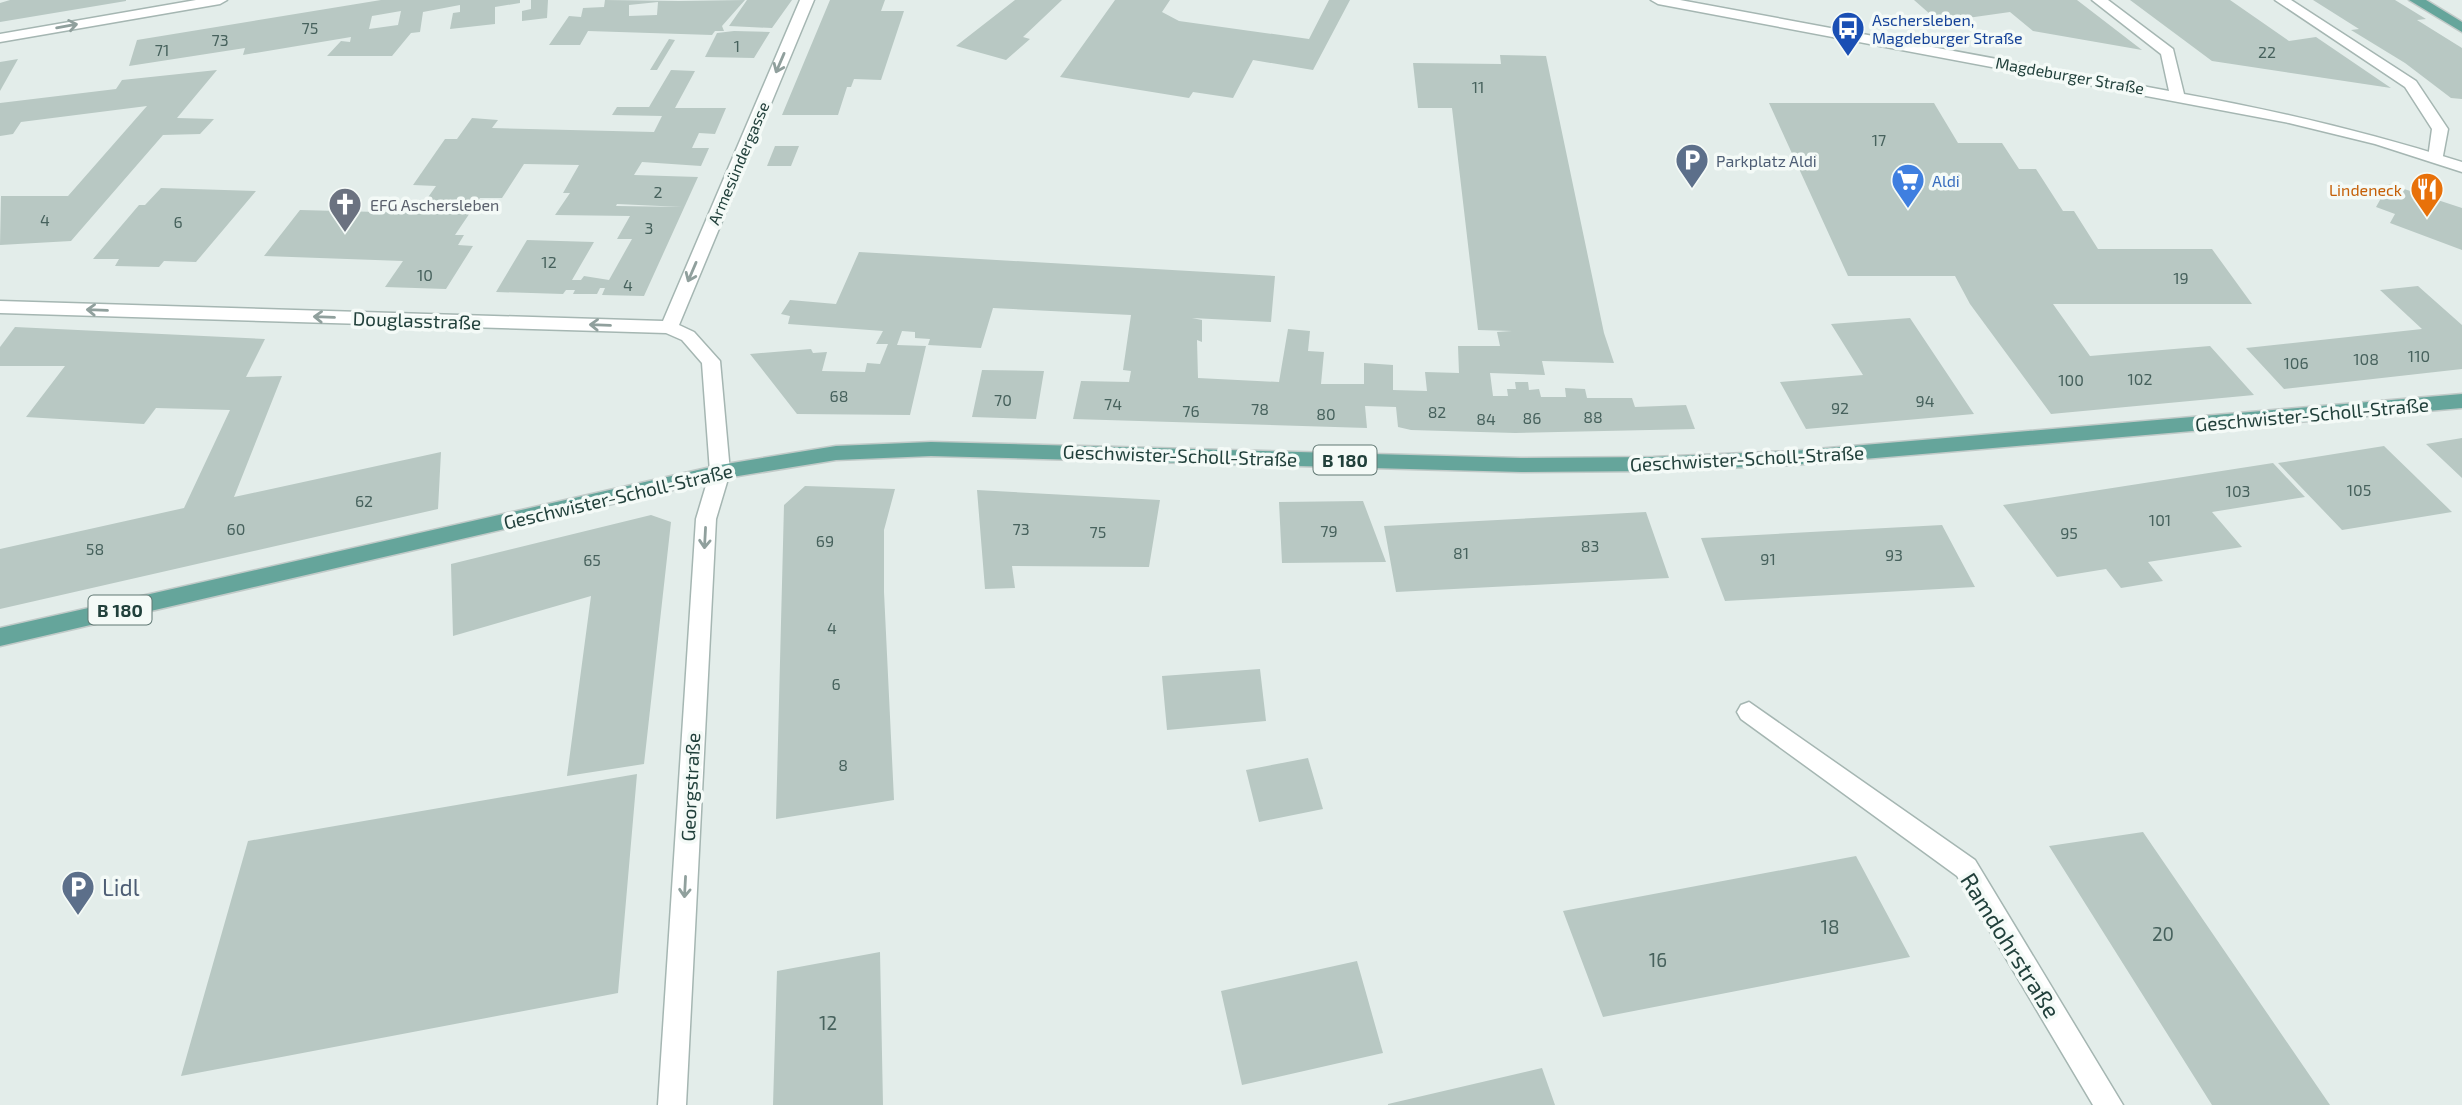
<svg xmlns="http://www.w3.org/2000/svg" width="2462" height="1105" font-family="'Exo 2',sans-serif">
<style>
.building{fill:#b8c8c3;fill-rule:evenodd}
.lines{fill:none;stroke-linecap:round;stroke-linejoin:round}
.service-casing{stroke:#a5b6b2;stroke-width:3}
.minor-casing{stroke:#a5b6b2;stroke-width:3}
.primary-casing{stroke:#c1cac8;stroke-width:3}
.service{fill:#fff;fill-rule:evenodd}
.minor{fill:#fff;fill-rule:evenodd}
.primary{fill:#65a59b;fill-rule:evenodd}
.oneway{stroke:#90a09d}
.labels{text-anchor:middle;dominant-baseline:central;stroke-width:7;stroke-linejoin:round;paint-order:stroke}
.far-transit-label{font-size:16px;fill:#164399;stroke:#f4faf7;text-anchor:start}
.number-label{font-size:16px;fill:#47625d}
.far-street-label{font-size:16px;fill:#21403b;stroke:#f4faf7}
.far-service-label{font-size:16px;fill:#4e5e75;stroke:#f4faf7;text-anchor:start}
.far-shop-label{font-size:16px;fill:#366cbe;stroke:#f4faf7;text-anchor:start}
.far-food-label{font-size:16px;fill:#c56008;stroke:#f4faf7;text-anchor:end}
.far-worship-label{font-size:16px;fill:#5b616d;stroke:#f4faf7;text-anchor:start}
.shield{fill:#f4faf7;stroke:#607873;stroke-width:2}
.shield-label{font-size:18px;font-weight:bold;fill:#21403b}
.street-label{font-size:19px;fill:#21403b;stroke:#f4faf7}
.near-number-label{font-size:19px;fill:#47625d}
.near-service-label{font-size:23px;fill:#4e5e75;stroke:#f4faf7;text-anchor:start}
.near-street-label{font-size:23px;fill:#21403b;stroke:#f4faf7}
</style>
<rect width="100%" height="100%" fill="#e3edea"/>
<path class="building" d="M10,0H126V1L0,22V3Z
M381,0H520V3L495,7V24L450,29L453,13L460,12V5L423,12L420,32L411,33L392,56H327L341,41L350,42L351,37L243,55L245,48L129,66L137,40ZM401,11L398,25L369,29L372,16Z
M531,0H548L547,18L522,21V11L531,9Z
M605,0L679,1L745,0L722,26L724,31H715L712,35L588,31L580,45H549L569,16L581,17L583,8L604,7ZM658,2L657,15L629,16V5Z
M747,0H792L772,28L729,26Z
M830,0H885L881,11H904L881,80L854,79L851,87H847L838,115H782Z
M1015,0H1062L1023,37L1030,39L1006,60L956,46Z
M1115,0H1170L1162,12L1179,21L1309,39L1329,0H1350L1313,70L1253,60L1233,98L1193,92L1189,98L1060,77Z
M1914,0H2077L2142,50L2033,31L2010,12L1939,22Z
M2130,0H2230L2289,41L2316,37L2391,88L2212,61Z
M2313,0H2395L2426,19L2417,20L2462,48V99L2451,98L2405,63L2351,30L2359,29Z
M734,31L770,32L754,58L705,57L717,33Z
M669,39L675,40L657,70H650Z
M1500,55L1546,56L1604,333L1614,363L1542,361L1545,375L1490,373L1493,396H1508L1507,389H1516L1515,382H1528L1529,390L1539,389L1541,397H1566L1565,388L1585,389L1587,398H1632L1635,407L1686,405L1695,429L1515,433L1411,430L1398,427L1396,407L1365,406L1367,428L1073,419L1081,381L1129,382L1131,371L1123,370L1131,315L993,308L981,348L928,345L930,339L915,338V332L902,331L897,345L926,346L910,415L797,414L750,354L811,349L813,353L827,352L822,371L865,372L867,363L880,364L888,344H876L883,331L788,324L790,316L781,314L790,300L836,304L859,252L1275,276L1271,322L1192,318L1202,320V342L1197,340L1198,378L1279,382L1288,329L1310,331L1308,351L1324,352L1321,384H1364V363L1393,365V390L1427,391L1425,372L1459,373L1458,346H1500L1497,332L1512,331L1478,330L1452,108H1418L1413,63L1501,64Z
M18,59L0,91V62Z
M217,70L177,118L214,119L200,134L163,135L71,241L0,245L1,196H68L147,106L21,122L13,134L0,136V103L116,89L122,80Z
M671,70L695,71L675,108H726L715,134L699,133L692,148H709L701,166L642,162L634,175L698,177L644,296L602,295L605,288H600L597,294H573L575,290H566L563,294L496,292L527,240L594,242L572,280H581L584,276L609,280L632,239H617L630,216L555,215L570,193H563L579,165L524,164L502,198H480L455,235H464L458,245L473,246L446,289L385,287L403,261L264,256L300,210L417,213L436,186L413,185L445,139H457L472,118L498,120L492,128L654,132L662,116L612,115L617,107H649ZM617,204L682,207L616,206Z
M1769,103H1934L1958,143H2002L2019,169H2036L2063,211H2074L2098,249H2212L2252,304H2053L2090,356L2210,346L2254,395L2051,414L1970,304L1955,276H1848Z
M775,146H799L791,166H767Z
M2389,184L2462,208V250L2390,223L2395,214L2376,207Z
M161,188L256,191L196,262L164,261L159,267L115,266L119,259H93L139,205H145Z
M2418,286L2462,325V369L2284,389L2246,348L2422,329L2380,290Z
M1910,318L1974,414L1806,429L1780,382L1863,375L1831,324Z
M15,327L265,339L246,377L282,376L234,497L441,452L438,509L0,609V549L184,508L230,410L156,408L144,424L26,417L65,366H0V347Z
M982,370L1044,371L1036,419L972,417Z
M2462,438V478L2426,444Z
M2384,446L2452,512L2342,530L2278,463Z
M2273,463L2305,497L2212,512L2242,547L2148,562L2163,581L2121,588L2106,569L2057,577L2003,505Z
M805,486L895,489L884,530V592L894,800L776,819L784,505Z
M977,490L1160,500L1149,567L1012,566L1015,588L985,589Z
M1363,501L1386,562L1282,563L1279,502Z
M1646,512L1669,578L1396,592L1384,526Z
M651,515L671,522L644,764L567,776L591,596L453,636L451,564Z
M1942,525L1975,587L1725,601L1701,538Z
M1260,669L1266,721L1167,730L1162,676Z
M1308,758L1323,809L1259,822L1246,770Z
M637,774L618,993L181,1076L248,841Z
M2143,832L2330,1105H2212L2049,846Z
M1856,856L1910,957L1603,1017L1563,911Z
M880,952L883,1105H773L777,971Z
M1357,961L1383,1053L1242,1085L1221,991Z
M1542,1068L1555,1105H1388V1104Z"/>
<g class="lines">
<defs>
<path id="service" d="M2275,0H2291L2416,81L2448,129L2442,161L2436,163L2428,158L2432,129L2405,87Z"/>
<path id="minor" d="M196,0H227L220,4L0,42V34Z
M800,0H814L679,325L694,332L720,361L730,472L716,519L686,1105H658L696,519L710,472L702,363L682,340L666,333L0,313V301L663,321Z
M1651,0H1680L2169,91L2161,54L2092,0H2108L2173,49L2184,94C2279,111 2370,133 2462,162V172L2375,144L2289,123L1658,4Z
M1749,702L1975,860L2123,1105H2093L1957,876L1741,719L1737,712L1741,705Z"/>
<path id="primary" d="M2409,0H2426L2462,22V32Z
M2462,394V408L1793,465L1653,471L1521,472L931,456L836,460L720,479L0,646V628L720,465L836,446L931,442L1521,458L1653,457L1793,451Z"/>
</defs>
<use href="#service" class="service-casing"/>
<use href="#minor" class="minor-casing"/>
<use href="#primary" class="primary-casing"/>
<use href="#service" class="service"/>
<use href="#minor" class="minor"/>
<use href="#primary" class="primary"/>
</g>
<defs><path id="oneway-shaft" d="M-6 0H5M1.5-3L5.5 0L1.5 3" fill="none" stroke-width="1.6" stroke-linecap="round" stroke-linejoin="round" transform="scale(1.75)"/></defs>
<g class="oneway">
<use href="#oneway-shaft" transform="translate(67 26) rotate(-10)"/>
<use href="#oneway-shaft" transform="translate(780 63) rotate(113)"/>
<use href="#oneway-shaft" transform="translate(692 272) rotate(113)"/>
<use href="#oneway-shaft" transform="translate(97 310) rotate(-178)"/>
<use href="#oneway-shaft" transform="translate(324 317) rotate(-178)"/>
<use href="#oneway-shaft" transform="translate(600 325) rotate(-178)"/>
<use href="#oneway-shaft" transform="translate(705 538) rotate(93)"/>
<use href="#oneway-shaft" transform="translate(685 887) rotate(93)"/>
</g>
<defs>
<symbol id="bus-pin" viewBox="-11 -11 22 30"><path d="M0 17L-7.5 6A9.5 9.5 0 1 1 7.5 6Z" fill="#1a4fb4" stroke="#f4faf7"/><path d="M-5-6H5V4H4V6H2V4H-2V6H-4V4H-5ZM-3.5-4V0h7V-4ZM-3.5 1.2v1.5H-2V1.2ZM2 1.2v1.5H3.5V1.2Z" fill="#fff"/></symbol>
<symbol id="parking-pin" viewBox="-11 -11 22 30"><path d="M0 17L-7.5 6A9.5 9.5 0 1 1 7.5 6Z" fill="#5c6f8a" stroke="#f4faf7"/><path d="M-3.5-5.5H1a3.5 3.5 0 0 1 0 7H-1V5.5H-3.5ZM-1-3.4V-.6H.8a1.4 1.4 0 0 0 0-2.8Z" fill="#fff"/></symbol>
<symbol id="supermarket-pin" viewBox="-11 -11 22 30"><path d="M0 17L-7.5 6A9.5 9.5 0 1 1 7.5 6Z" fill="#3f7fe0" stroke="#f4faf7"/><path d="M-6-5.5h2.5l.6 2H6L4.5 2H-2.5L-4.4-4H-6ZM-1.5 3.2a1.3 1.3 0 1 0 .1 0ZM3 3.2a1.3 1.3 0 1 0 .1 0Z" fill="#fff"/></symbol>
<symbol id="restaurant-pin" viewBox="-11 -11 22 30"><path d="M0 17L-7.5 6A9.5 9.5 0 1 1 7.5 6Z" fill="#e8710a" stroke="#f4faf7"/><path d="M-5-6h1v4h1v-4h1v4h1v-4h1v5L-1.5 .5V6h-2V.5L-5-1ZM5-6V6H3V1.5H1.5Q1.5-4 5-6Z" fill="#fff"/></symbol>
<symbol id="church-pin" viewBox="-11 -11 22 30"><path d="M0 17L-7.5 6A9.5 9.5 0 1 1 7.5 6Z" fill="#6b7280" stroke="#f4faf7"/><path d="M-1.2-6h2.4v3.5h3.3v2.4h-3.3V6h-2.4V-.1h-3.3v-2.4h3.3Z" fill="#fff"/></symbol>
</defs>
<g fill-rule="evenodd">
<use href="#bus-pin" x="1829" y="9" width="38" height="52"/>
<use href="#parking-pin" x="1673" y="141" width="38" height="52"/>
<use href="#supermarket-pin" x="1889" y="161" width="38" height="52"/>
<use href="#restaurant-pin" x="2408" y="170" width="38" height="52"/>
<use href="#church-pin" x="326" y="185" width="38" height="52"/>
<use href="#parking-pin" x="59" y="868" width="38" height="52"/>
</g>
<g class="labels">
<g class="far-transit-label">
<text x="1872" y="19">Aschersleben,<tspan x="1872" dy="18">Magdeburger Straße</tspan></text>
</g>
<g class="number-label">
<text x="310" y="27">75</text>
<text x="220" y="39">73</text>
<text x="737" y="45">1</text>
<text x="162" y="49">71</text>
<text x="2267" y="51">22</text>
<text x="1478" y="86">11</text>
<text x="1879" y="139">17</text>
<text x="658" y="191">2</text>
<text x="45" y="219">4</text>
<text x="178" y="221">6</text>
<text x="649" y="227">3</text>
<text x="549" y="261">12</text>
<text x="425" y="274">10</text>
<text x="2181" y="277">19</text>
<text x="628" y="284">4</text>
<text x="2419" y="355">110</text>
<text x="2366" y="358">108</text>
<text x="2296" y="362">106</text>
<text x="2140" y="378">102</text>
<text x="2071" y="379">100</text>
<text x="839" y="395">68</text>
<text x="1003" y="399">70</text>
<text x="1925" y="400">94</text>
<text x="1113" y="403">74</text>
<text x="1840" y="407">92</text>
<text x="1260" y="408">78</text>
<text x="1191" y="410">76</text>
<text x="1437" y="411">82</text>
<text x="1326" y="413">80</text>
<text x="1593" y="416">88</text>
<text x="1532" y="417">86</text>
<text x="1486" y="418">84</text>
<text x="2359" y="489">105</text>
<text x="2238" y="490">103</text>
<text x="364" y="500">62</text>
<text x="2160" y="519">101</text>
<text x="236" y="528">60</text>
<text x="1021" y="528">73</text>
<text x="1329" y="530">79</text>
<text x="1098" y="531">75</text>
<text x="2069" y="532">95</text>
<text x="825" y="540">69</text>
<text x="1590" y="545">83</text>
<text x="95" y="548">58</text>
<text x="1461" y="552">81</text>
<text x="1894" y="554">93</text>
<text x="1768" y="558">91</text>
<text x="592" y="559">65</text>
<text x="832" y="627">4</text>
<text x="836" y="683">6</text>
<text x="843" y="764">8</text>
</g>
<g class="far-street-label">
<text transform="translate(2070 75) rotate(10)">Magdeburger Straße</text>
<text transform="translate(738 163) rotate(-67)">Armesündergasse</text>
</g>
<g class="far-service-label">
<text x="1716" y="160">Parkplatz Aldi</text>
</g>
<g class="far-shop-label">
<text x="1932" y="180">Aldi</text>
</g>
<g class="far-food-label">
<text x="2402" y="189">Lindeneck</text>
</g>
<g class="far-worship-label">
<text x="370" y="204">EFG Aschersleben</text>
</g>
<g class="shield">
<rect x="1313.5" y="445.5" width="63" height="29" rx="5"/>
<rect x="88.5" y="595.5" width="63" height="29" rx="5"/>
</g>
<g class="shield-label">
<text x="1345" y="460">B 180</text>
<text x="120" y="610">B 180</text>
</g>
<g class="street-label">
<text transform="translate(417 320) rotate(2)">Douglasstraße</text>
<text transform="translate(2312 414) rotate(-5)">Geschwister-Scholl-Straße</text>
<text transform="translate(1180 455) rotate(2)">Geschwister-Scholl-Straße</text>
<text transform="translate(1747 458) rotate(-3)">Geschwister-Scholl-Straße</text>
<text transform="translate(618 496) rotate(-13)">Geschwister-Scholl-Straße</text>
<text transform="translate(690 787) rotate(-87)">Georgstraße</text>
</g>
<g class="near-number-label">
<text x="1830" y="926">18</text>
<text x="2163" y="933">20</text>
<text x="1658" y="959">16</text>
<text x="828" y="1022">12</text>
</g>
<g class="near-service-label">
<text x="102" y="887">Lidl</text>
</g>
<g class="near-street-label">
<text transform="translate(2011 945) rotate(58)">Ramdohrstraße</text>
</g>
</g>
</svg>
